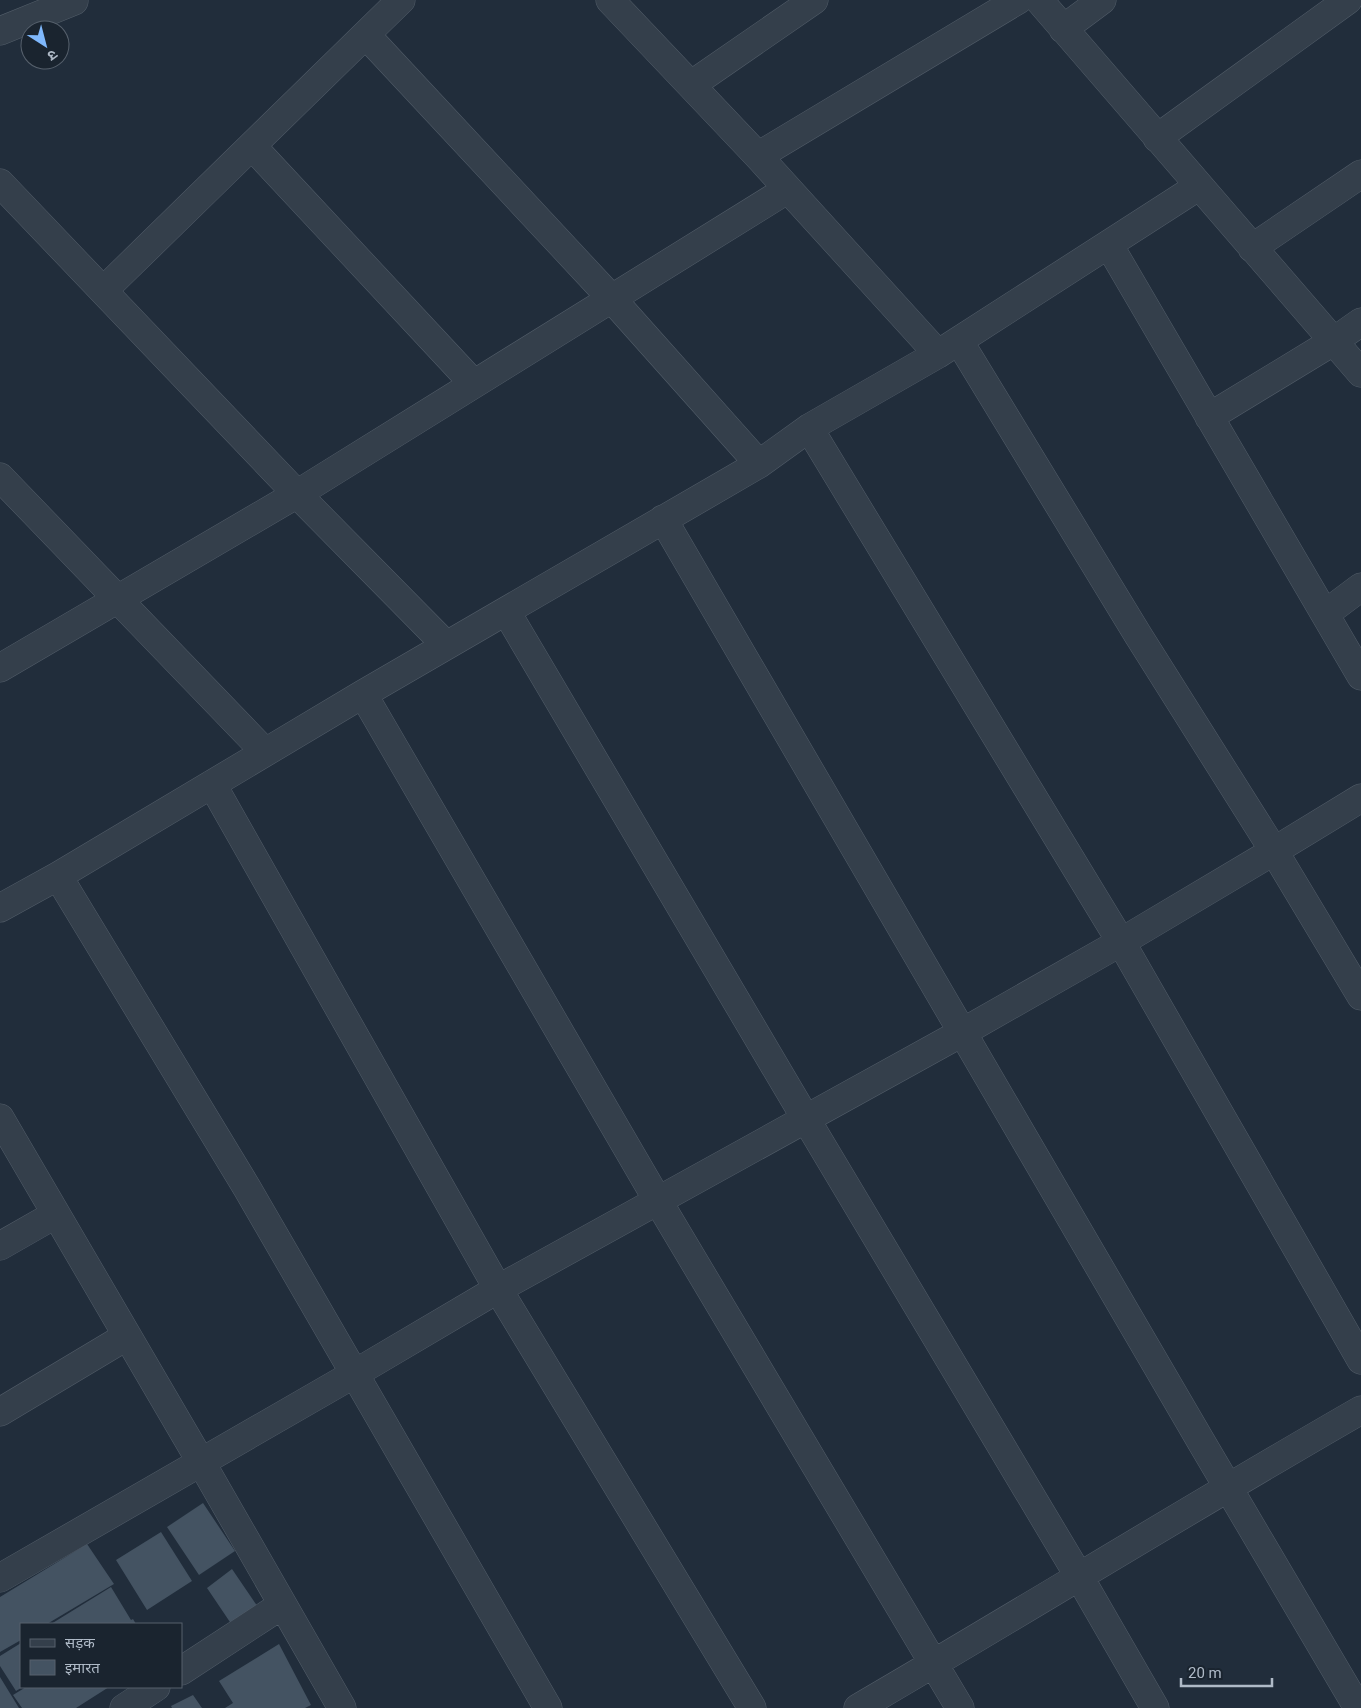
<svg xmlns="http://www.w3.org/2000/svg" width="1361" height="1708" font-family="Roboto,'Noto Sans Devanagari',sans-serif">
<style>
.building{fill:#445362}
.lines{fill:none;stroke-linecap:round;stroke-linejoin:round}
.minor-casing{stroke:#525d69;stroke-width:29}
.minor{stroke:#343f4b;stroke-width:28}
</style>
<rect width="100%" height="100%" fill="#212d3b"/>
<path class="building" d="M203,1503L235,1551L199,1575L167,1527Z
M161,1532L192,1581L147,1610L116,1560Z
M87,1544L114,1584L47,1624H21V1640L0,1652V1597Z
M232,1569L262,1613L236,1631L207,1588Z
M111,1587L131,1620L133,1619L136,1624H51Z
M21,1643V1688L16,1691L0,1666V1656Z
M279,1644L311,1705L305,1708H225L233,1703L219,1681Z
M0,1677L19,1708H0Z
M26,1687H109L76,1708H22L13,1695Z
M193,1695L202,1708H172L171,1706Z"/>
<g class="lines">
<defs>
<path id="minor" d="M610,0L758,156L938,354
M1039,0L1361,373
M1063,29L1102,0
M0,31L74,1
M366,35L612,299L759,464
M691,85L814,0
M1157,138L1348,0
M252,146L474,384
M758,156L1018,0
M0,183L297,494L446,645
M1109,245L1361,676
M1252,248L1361,174
M104,290L401,0
M959,341L1138,635L1274,851L1361,996
M1209,417L1334,341L1361,322
M809,428L1121,942L1361,1360
M0,477L265,752
M663,519C895,915 1124,1313 1358,1708
M506,611L806,1119L1080,1578L1155,1708
M1325,614L1361,587
M0,668L297,494L788,189
M363,694L658,1201L960,1708
M212,784L498,1289L752,1708
M58,876L247,1188L548,1708
M0,908L58,876L363,694L759,464L809,428L938,354L1199,186
M0,1118L201,1462L342,1708
M0,1246L56,1214
M0,1412L127,1336
M0,1578L354,1374L498,1289L963,1032L1121,942L1274,851L1361,798
M181,1671L282,1605
M124,1708L156,1687
M858,1708C1026,1610 1192,1507 1361,1410"/>
</defs>
<use href="#minor" class="minor-casing"/>
<use href="#minor" class="minor"/>
</g>
<rect x="20" y="1623" width="162" height="65" fill="#1a242f" stroke="#56606c"/>
<rect x="30" y="1639" width="25" height="8" fill="#343f4b" stroke="#56606c"/>
<text x="65" y="1648" font-size="15" fill="#afbac7">सड़क</text>
<rect x="30" y="1660" width="25" height="15" fill="#445362" stroke="#56606c"/>
<text x="65" y="1673" font-size="15" fill="#afbac7">इमारत</text>
<g transform="translate(45 45) rotate(144)"><circle r="24" fill="#1a242f" stroke="#56606c"/>
<path d="M0-4L9 19L0 12L-9 19Z" fill="#7fb8fc"/>
<text y="-8" font-size="14" font-weight="bold" text-anchor="middle" fill="#afbac7">उ</text>
</g>
<path d="M1181 1678v8h91v-8" fill="none" stroke="#afbac7" stroke-width="2.5"/>
<text x="1188" y="1678" font-size="15" fill="#afbac7" stroke="#1a242f" stroke-width="4" paint-order="stroke">20 m</text>
</svg>
